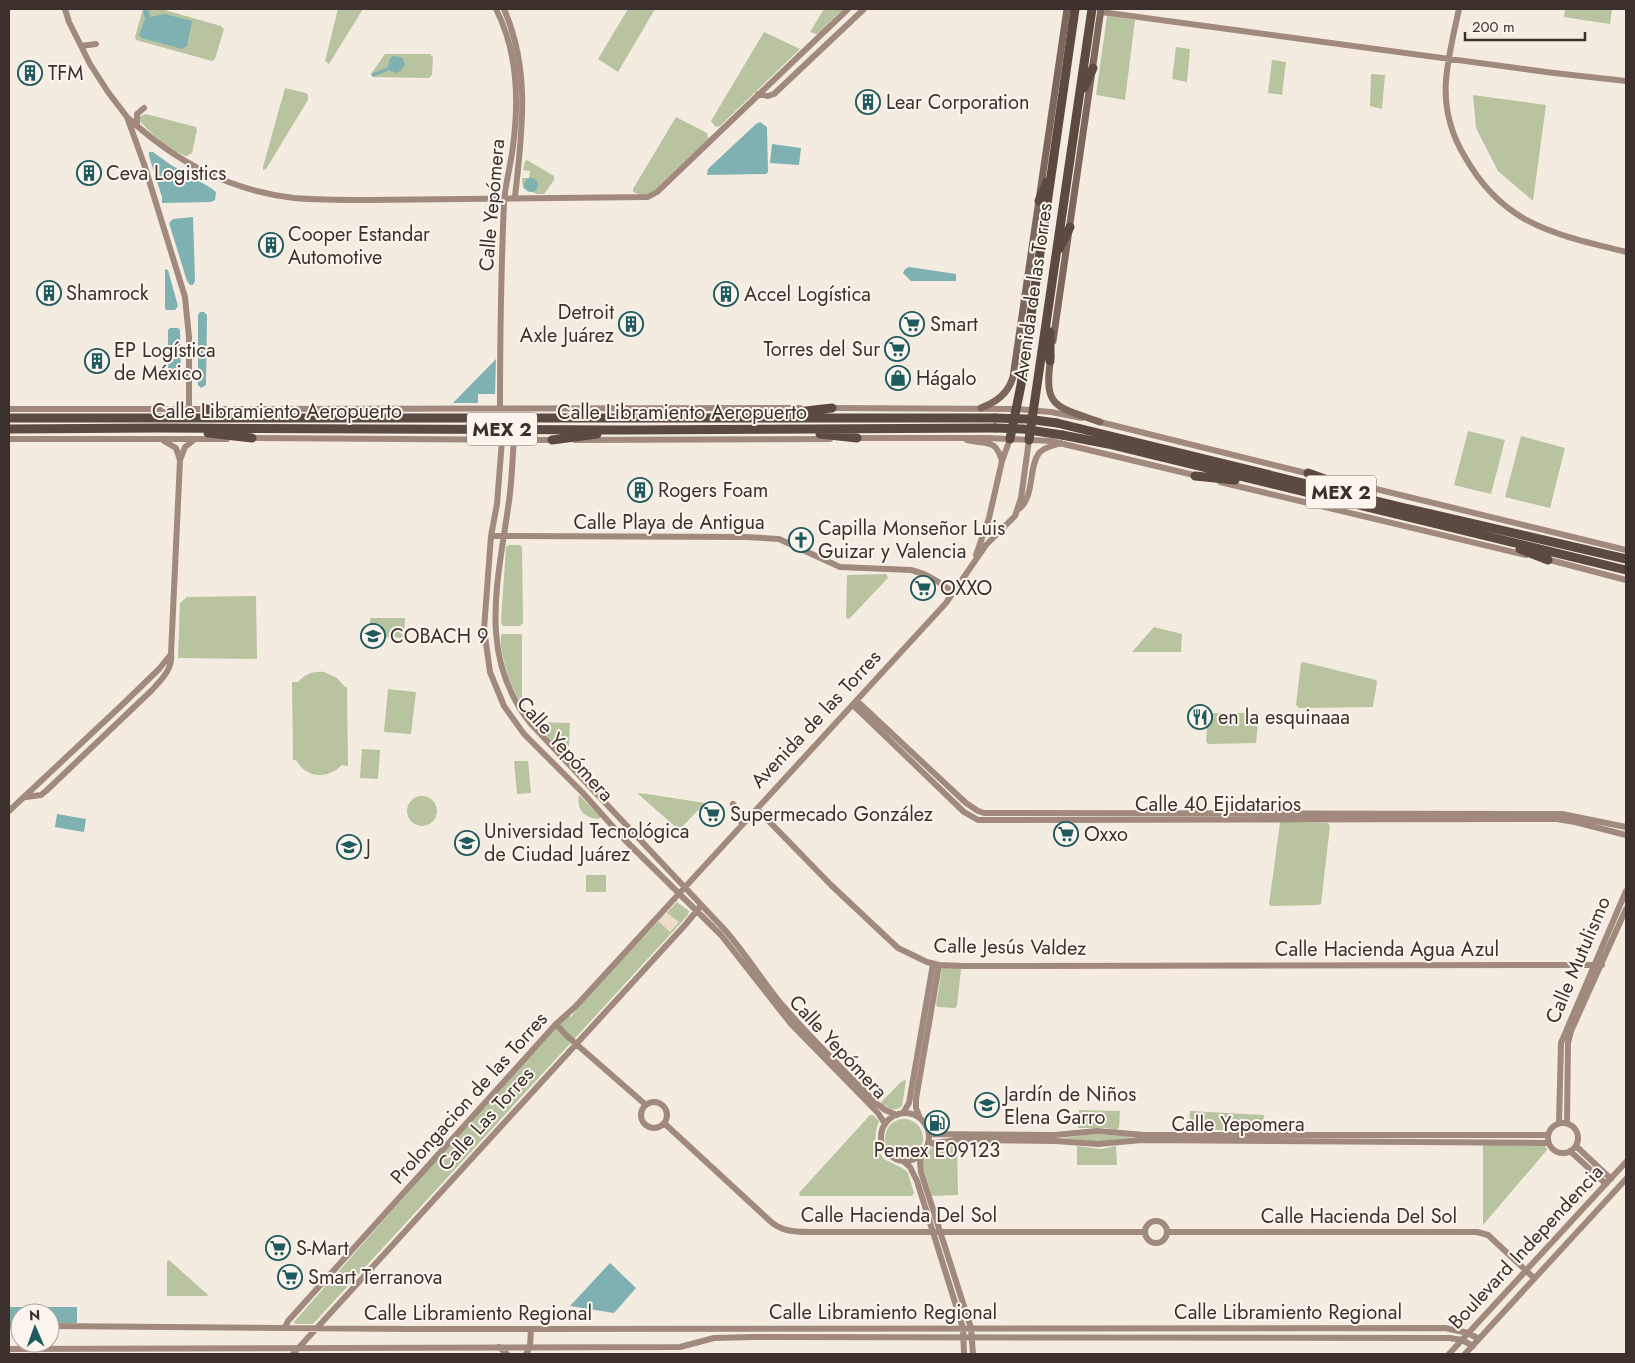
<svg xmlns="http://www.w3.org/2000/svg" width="1635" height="1363" font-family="Jost,sans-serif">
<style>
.green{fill:#b8c4a0}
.plaza{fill:#ecdcc8}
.water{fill:#7fb0b2}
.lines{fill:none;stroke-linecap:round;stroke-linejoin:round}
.secondary{stroke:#a18a7d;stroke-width:6}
.primary{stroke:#7d675c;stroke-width:7}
.highway{stroke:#5c4a42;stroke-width:9}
.highway-bridge{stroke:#5c4a42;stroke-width:9}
.labels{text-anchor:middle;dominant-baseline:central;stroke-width:4;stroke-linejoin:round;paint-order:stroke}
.shield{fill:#fbf5ee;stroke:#756b66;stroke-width:1}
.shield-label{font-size:19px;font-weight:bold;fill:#3b302b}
.poi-label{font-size:20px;fill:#3b302b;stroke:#fbf5ee;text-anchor:start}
.street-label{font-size:20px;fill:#3b302b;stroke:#fbf5ee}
</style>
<rect width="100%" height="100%" fill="#f4ebe1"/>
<path class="green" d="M143,9H161L221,26L224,29L215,59L212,61L136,40L135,37Z
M338,9H363L329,64L325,61Z
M628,9H655L618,72L598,59Z
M824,9H843L817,34L810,32Z
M1565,9H1612L1610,24L1564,17Z
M1107,16L1135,20L1125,100L1096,95Z
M764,32L800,49L720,126L716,127L711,121Z
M1176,47L1190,49L1187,82L1172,79Z
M385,54H430L433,57L432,75L429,78L373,77L371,74Z
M1272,60L1286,62L1282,95L1268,93Z
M1371,74L1385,75L1382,109L1370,106Z
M285,88L306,93L308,95V100L266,169L263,170V167Z
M1473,95L1546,105L1533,201L1498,171L1476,128Z
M146,114L196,127L197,130L192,153L187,156C175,154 145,130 139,119L141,116Z
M676,117L707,133L708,139L648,196L645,197L633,192V189Z
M527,160L554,176V180L544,194H537L523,188L522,178H529L530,171L523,170L525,161Z
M1468,431L1505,440L1491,494L1454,485Z
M1521,436L1565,448L1550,508L1505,497Z
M509,545H520L522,547L523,623L520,626H503L501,622L506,547Z
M886,574L888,578L886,580L851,617L849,619L846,618L847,575Z
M256,596L257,659L178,658L180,603L187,597Z
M370,618H405L404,638L370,637Z
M1154,627L1182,634L1181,652H1132Z
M502,634H521L522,635V695L524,707L537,722L570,723L569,746H556C530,717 513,699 504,661C502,653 499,641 502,634Z
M1303,662L1376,680L1377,682L1373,707L1299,708L1296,705L1301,663Z
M324,672L337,678L345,687H347L348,766L342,765C327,780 306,778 296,760H293L292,682H298C305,674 313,671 324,672Z
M388,689L416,692L411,734L384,732Z
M1210,713H1259L1256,743L1208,744L1206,742L1208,716Z
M362,749L380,750L378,779L360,778Z
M514,761H528L531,793L517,794Z
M637,793L647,794L705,803L679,830Z
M579,795L601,817L598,819C584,818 576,809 579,795Z
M407 811a15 15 0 1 1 30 0a15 15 0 1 1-30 0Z
M1282,822L1328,823L1330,826L1321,904L1318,905L1271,906L1269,904L1280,823Z
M586,875H606V892H586Z
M677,902L689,911L688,915L313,1324H295L294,1322L528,1056L568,1015L571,1017L593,989Z
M942,968H958L961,969L957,1006L955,1008L938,1007L936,1005Z
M905,1080L906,1081L902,1106C896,1112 888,1109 881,1104L882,1101L902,1081Z
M1079,1110L1120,1111L1119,1128L1116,1130L1106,1128H1078Z
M1190,1111L1264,1115L1263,1130H1189Z
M870,1115H873L879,1121L876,1130L875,1146L884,1159L904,1169L908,1173L914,1193L912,1196H800L799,1193Z
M885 1138a19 19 0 1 1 38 0a19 19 0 1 1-38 0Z
M1094,1134L1135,1137L1097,1142L1061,1138Z
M937,1144H957L958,1195L932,1196L922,1164L931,1148Z
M1483,1144H1544L1547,1150L1483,1225Z
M1077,1146L1101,1149L1116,1146L1117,1165H1077Z
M169,1260L208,1295L207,1296H167V1261Z"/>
<path class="plaza" d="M666,912L679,922L670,932L658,921Z"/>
<path class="water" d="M143,9H148L150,17L165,14L192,21L187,46L182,49L142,38L139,35L145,19Z
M394,56L403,58L405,65L400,71L396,73L389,70L373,77L371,74L388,67L390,58Z
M760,122L767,127L768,172L766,174L707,175L708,169L756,124Z
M772,144L801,148L799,165L770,163Z
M149,152H153L171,165L211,188L216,192L215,200L211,202L162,203V197L149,156Z
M524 185a7 7 0 1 1 14 0a7 7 0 1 1-14 0Z
M193,217L195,281L193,285H190L187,281L169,223L173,219Z
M909,267L956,274V281H911L903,273L905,269Z
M165,269L168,270L178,306L175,310H166L165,308Z
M200,312H204L207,315L206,385L201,388L198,385V315Z
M170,328H178L180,330L181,378L179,380H170L168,377V330Z
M496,359L495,394H478V403H453Z
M57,814L86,819L84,832L55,827Z
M610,1263L636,1288L614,1313L570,1306Z
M9,1307H77V1323H50V1313H20V1323H9Z"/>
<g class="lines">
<path class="secondary" d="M65,9L69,22L90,64L108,92L127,117L144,164L185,297L189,337V409
M496,9C517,50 519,101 513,146C511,165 505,184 504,203C501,271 500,340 500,408
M504,9C531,71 522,132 515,197
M1459,9C1454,32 1448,56 1446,80C1444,107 1451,134 1465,157C1504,226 1555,234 1626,252
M1101,12L1554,73L1626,81
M81,46L96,44
M758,94L768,96L774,94L864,9
M127,117C176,162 228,190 294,198C319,200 343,200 367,200L648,197L657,192L848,9
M137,126V114L144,108
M830,408L1017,409L1051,412L1082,418
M9,409H210
M222,409L800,408
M1096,421L1310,474
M250,438L555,440
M855,438H989L1051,441L1198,476
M9,439H227
M502,440L497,504L491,536L484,629L490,672L504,706L524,734L582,792L624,839L721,935L791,1024L878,1113L885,1124
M514,440C512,462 512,485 508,508C497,586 478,657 531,724L725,930C744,952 760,977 778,1000C808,1036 843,1069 876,1103L885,1110L897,1115
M575,440L830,439
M967,440C988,445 995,438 1002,461
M164,441L176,448L180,460
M1339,480L1626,550
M1220,482L1526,555
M1019,509C1035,496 1028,468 1039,453C1044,447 1054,445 1061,443
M491,536L745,537L779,539L840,567L911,570C928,574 941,583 954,593
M976,555L989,518L1002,461L1010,439
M1546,559L1626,580
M857,701L966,803L978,811L984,813L1562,814L1626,827
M853,705L964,812L978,820L1557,819L1575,822L1626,835
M26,797L41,795L46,791L152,690C161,680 173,669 171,654L180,460L185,447L194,440
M733,804L739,812L742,825
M757,809L831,885L898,948L927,962L939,965L964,966L1602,965
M9,811L123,704L159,669L171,654
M556,1024L567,1036L646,1105
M641 1115a13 13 0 1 1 26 0a13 13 0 1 1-26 0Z
M903,1113L909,1103L933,964
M881 1137a24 24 0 1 1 48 0a24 24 0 1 1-48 0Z
M920,1118L916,1108V1099L939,965
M1548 1138a15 15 0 1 1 30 0a15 15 0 1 1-30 0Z
M664,1123L770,1221C781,1231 794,1232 809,1232H1144
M1559,1123L1561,1043L1626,891
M1567,1123L1568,1043L1571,1031L1626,909
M929,1134L1055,1135L1097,1131L1144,1135H1548
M928,1144L957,1140L1056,1141L1098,1144L1142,1140L1548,1143
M1576,1146L1611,1179
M1570,1151L1606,1184
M922,1154L920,1163L921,1172L971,1328L973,1354
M902,1160L910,1167L917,1181L963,1328L964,1354
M1145 1232a11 11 0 1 1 22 0a11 11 0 1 1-22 0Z
M1167,1232H1477L1488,1235L1534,1278
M9,1326H20
M50,1326L410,1329L1445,1328L1468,1333L1479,1339
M285,1327L288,1321L556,1024L575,1007L946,603L986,545L1015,516L1021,498L1029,440
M499,1347L507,1354
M9,1349L680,1347L714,1338L753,1337L1450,1338L1462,1340L1473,1346
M293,1354L686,924L699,908
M526,1354L530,1347L531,1329
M1449,1354L1626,1162
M1465,1354L1626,1179"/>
<path class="primary" d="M1053,341L1101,9
M1051,356C1043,409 1055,406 1100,422
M981,408C996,402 1008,394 1013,377L1067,9"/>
<path class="highway" d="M1084,88L1093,68
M1039,201L1047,182
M1059,249L1070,227
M1050,332V361
M206,409L227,412
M788,413L832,408
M9,418H995
M1057,423L1401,507L1626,559
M9,429L158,428L626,430L995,428
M208,433L252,438
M820,434L857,438
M1062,435L1108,444L1626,570
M1010,439L1021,385L1075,9
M552,440L597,434
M1029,440L1092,9
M1308,473L1358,491
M1195,476L1235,480
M1520,549L1548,560"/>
<path class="highway-bridge" d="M995,418L1027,419L1057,423
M995,428L1023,429L1062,435"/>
</g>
<defs>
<symbol id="building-ring" viewBox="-11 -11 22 22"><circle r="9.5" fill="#fbf5ee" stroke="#1f5a5e" stroke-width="1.5"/><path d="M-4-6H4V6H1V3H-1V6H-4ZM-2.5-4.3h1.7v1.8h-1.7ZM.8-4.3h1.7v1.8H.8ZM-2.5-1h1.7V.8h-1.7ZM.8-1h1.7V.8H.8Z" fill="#1f5a5e"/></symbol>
<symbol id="supermarket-ring" viewBox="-11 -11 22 22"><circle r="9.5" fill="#fbf5ee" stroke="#1f5a5e" stroke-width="1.5"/><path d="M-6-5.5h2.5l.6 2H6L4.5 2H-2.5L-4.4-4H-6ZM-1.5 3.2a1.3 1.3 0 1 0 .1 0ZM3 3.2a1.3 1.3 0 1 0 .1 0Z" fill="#1f5a5e"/></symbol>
<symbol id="shop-ring" viewBox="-11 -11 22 22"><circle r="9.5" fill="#fbf5ee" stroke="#1f5a5e" stroke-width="1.5"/><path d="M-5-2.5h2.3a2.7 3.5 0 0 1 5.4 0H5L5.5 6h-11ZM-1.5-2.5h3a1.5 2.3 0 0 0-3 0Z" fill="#1f5a5e"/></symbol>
<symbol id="church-ring" viewBox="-11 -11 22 22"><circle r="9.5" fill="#fbf5ee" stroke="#1f5a5e" stroke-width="1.5"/><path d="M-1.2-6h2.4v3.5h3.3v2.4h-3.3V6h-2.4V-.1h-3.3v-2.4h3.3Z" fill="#1f5a5e"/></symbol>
<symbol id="school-ring" viewBox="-11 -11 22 22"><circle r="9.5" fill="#fbf5ee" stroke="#1f5a5e" stroke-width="1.5"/><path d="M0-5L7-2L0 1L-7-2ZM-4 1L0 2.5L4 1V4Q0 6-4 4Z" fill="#1f5a5e"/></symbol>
<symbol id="restaurant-ring" viewBox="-11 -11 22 22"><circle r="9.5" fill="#fbf5ee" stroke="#1f5a5e" stroke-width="1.5"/><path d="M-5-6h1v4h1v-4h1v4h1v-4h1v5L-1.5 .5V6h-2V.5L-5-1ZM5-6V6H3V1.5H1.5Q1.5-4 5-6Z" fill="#1f5a5e"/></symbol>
<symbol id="university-ring" viewBox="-11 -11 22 22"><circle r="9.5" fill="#fbf5ee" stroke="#1f5a5e" stroke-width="1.5"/><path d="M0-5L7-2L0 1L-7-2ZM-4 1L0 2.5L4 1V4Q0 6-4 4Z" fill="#1f5a5e"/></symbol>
<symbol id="fuel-ring" viewBox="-11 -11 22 22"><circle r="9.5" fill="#fbf5ee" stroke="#1f5a5e" stroke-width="1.5"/><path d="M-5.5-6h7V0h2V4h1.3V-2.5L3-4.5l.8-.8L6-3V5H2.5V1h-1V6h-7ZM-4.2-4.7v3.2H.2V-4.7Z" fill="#1f5a5e"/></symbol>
</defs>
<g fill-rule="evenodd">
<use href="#building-ring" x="16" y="59" width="28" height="28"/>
<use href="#building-ring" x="854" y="88" width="28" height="28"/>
<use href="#building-ring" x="75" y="159" width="28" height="28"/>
<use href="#building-ring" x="257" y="231" width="28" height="28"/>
<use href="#building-ring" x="35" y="279" width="28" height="28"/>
<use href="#building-ring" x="712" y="280" width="28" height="28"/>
<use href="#building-ring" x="617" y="310" width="28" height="28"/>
<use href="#supermarket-ring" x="898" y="310" width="28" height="28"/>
<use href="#supermarket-ring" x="883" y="335" width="28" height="28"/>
<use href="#building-ring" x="83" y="347" width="28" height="28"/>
<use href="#shop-ring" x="884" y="364" width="28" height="28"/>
<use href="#building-ring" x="626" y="476" width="28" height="28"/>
<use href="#church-ring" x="787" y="526" width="28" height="28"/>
<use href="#supermarket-ring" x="909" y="574" width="28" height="28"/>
<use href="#school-ring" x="359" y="622" width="28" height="28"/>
<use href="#restaurant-ring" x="1186" y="703" width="28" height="28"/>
<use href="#supermarket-ring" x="698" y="800" width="28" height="28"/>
<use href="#supermarket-ring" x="1052" y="820" width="28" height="28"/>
<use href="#university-ring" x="453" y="829" width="28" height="28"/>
<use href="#university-ring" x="335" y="833" width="28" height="28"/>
<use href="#school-ring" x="973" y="1091" width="28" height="28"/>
<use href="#fuel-ring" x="923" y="1109" width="28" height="28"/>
<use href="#supermarket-ring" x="264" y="1234" width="28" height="28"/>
<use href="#supermarket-ring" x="276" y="1263" width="28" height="28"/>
</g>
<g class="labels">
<g class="shield">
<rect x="467" y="412.5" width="70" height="33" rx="4"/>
<rect x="1306" y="475.5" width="70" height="33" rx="4"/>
</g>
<g class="shield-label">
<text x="502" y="429">MEX 2</text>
<text x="1341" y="492">MEX 2</text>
</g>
<g class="poi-label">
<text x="48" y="73">TFM</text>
<text x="886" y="102">Lear Corporation</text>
<text x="106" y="173">Ceva Logistics</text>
<text x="288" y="234">Cooper Estandar<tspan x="288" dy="23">Automotive</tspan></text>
<text x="66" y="293">Shamrock</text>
<text x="744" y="294">Accel Logística</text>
<text x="614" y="312" text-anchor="end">Detroit<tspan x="614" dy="23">Axle Juárez</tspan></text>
<text x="930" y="324">Smart</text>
<text x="880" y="349" text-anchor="end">Torres del Sur</text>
<text x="114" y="350">EP Logística<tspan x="114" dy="23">de México</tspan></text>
<text x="916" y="378">Hágalo</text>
<text x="658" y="490">Rogers Foam</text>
<text x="818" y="528">Capilla Monseñor Luis<tspan x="818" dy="23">Guizar y Valencia</tspan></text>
<text x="940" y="588">OXXO</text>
<text x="390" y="636">COBACH 9</text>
<text x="1218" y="717">en la esquinaaa</text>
<text x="730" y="814">Supermecado González</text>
<text x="484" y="831">Universidad Tecnológica<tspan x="484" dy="23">de Ciudad Juárez</tspan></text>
<text x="1084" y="834">Oxxo</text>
<text x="366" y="847">J</text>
<text x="1004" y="1094">Jardín de Niños<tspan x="1004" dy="23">Elena Garro</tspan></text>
<text x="937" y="1150" text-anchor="middle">Pemex E09123</text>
<text x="296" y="1248">S-Mart</text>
<text x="308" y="1277">Smart Terranova</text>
</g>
<g class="street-label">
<text transform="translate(492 205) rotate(-85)">Calle Yepómera</text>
<text transform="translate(1033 292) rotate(-82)">Avenida de las Torres</text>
<text x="277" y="411">Calle Libramiento Aeropuerto</text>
<text x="682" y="412">Calle Libramiento Aeropuerto</text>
<text x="669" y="522">Calle Playa de Antigua</text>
<text transform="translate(816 719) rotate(-47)">Avenida de las Torres</text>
<text transform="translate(565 749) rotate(48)">Calle Yepómera</text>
<text x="1218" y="804">Calle 40 Ejidatarios</text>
<text transform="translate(1010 947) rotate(1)">Calle Jesús Valdez</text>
<text x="1387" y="949">Calle Hacienda Agua Azul</text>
<text transform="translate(1578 960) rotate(-67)">Calle Mutulismo</text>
<text transform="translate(838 1047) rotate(47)">Calle Yepómera</text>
<text transform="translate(469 1098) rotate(-48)">Prolongacion de las Torres</text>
<text transform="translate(486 1119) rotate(-48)">Calle Las Torres</text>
<text x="1238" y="1124">Calle Yepomera</text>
<text x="899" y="1215">Calle Hacienda Del Sol</text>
<text x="1359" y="1216">Calle Hacienda Del Sol</text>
<text transform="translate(1526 1247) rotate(-47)">Boulevard Independencia</text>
<text x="883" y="1312">Calle Libramiento Regional</text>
<text x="1288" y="1312">Calle Libramiento Regional</text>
<text x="478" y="1313">Calle Libramiento Regional</text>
</g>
</g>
<rect width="1635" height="1363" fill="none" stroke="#3b302b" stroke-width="20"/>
<g transform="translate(35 1328) rotate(358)"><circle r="24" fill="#fbf5ee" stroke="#aea6a0"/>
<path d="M0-4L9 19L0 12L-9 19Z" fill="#1f5a5e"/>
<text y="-8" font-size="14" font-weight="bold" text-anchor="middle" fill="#3b302b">N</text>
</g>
<path d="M1465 32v8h120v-8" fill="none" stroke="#3b302b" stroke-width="2.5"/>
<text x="1472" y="32" font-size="15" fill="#3b302b" stroke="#fbf5ee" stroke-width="4" paint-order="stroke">200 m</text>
</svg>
